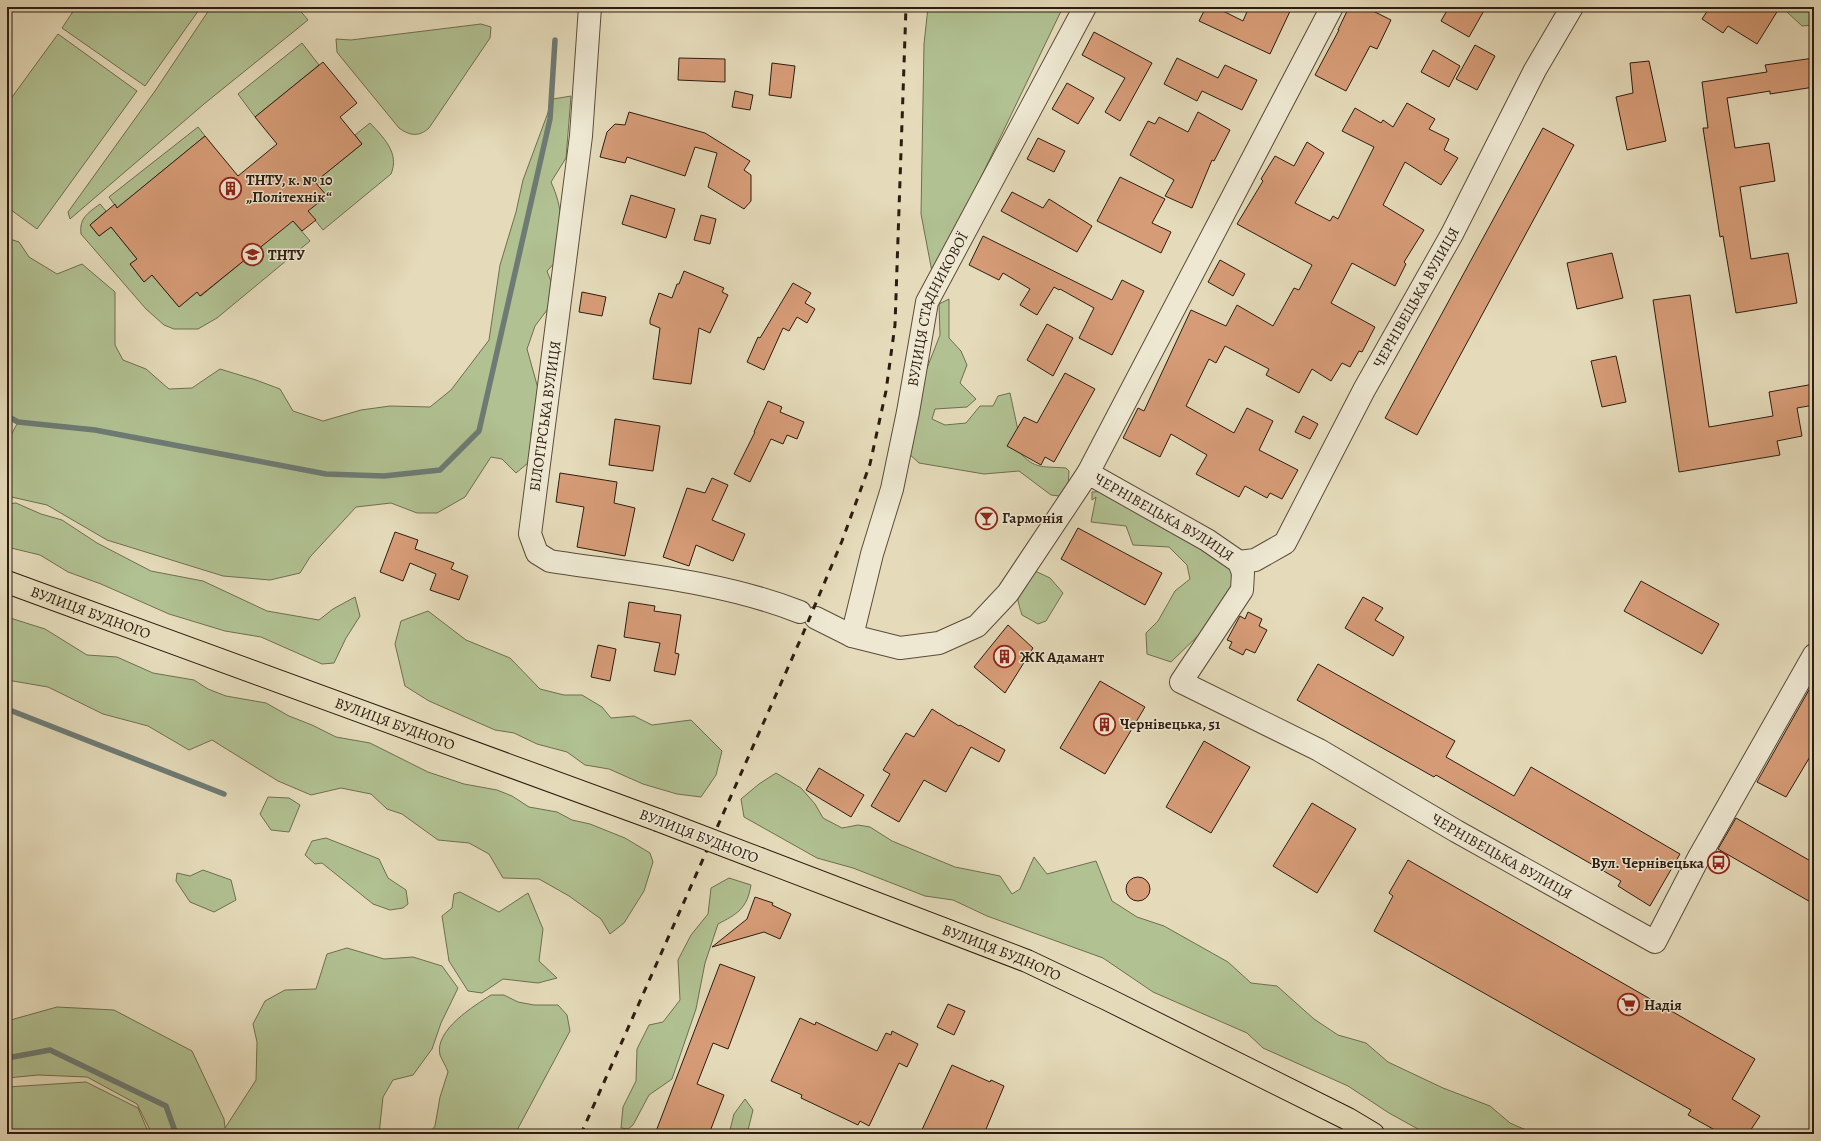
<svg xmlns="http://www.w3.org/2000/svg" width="1821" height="1141" font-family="Alegreya,serif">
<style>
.green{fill:#b1c192;stroke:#6f6e51}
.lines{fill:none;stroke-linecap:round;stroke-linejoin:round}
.stream{stroke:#6d7b74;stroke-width:5.5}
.building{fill:#d69c77;stroke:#2d1c10}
.minor-casing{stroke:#5b4c3a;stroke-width:24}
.trunk-casing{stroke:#2d1c10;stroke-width:24}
.minor{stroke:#eee8d2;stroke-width:22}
.trunk{stroke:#e5dbba;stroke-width:22}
.rail{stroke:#2d1c10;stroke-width:3;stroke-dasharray:7 7;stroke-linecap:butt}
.trunk-bridge-casing{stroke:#2d1c10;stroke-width:24;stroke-linecap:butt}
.trunk-bridge{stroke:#e5dbba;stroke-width:22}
.labels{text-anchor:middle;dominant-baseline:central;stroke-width:3;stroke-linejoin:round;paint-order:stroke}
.poi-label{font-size:15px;font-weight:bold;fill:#2d1c10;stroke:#eee8d2;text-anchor:start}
.street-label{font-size:15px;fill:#2d1c10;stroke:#eee8d2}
</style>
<rect width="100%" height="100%" fill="#e5dbba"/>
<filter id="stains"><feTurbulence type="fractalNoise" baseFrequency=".005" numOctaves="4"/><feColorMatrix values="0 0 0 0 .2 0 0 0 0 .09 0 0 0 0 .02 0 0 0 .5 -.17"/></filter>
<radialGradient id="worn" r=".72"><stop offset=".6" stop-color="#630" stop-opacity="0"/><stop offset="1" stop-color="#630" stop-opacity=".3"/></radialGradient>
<path class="green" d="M76,7H201L145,86L62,28Z
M211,7H297L308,20L204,104L70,219L68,212L155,91Z
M928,7H1063L933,277L921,214L924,44Z
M1784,7H1814V25L1802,26L1786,11Z
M481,24L491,27L490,38L429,128C419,137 410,136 399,128L340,56L337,52L336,39L351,40Z
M58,34L137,91L37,229L7,207V104Z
M302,43L319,65L255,117L238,94Z
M571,96L566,158L551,182C563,208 562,228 562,255L547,271L552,284L553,302L535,326L527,349L539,392L537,415L531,433V451L528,463L516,473L502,459L491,457L465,497L437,513H417L391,503L356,507L310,557L300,573L270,580L223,576L107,540L47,505L7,496V437L11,435L17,424L7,417V238L19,242L29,257L57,274L82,264L115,292V345L123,360L146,369L169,389L192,388L220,369L256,380L280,389L293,411L323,421L361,410L390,406L430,407L451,390L489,340L500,265L516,212L523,180L553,99Z
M370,123C383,137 400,153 391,174L323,230L302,204L311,196L318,204L326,196L315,182L362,144L355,135Z
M198,127L205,136L117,208L109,197Z
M100,204L106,211L90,225L99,236L111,227L137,259L130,264L144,282L152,275L179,307L197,292L201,296L281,230L288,215L310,241L217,318L198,329H174L164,325L146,309L81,234C79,218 88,213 100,204Z
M949,299V338L961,351L967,365L960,383L976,399L967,407L935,409L932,419L945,425L966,423L980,406H993L998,396L1010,393L1019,435L1016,448C1034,470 1040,466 1066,468L1069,471L1068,488L1059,496L1051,495L1019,471L984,474L919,463L907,452L913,404L940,335L939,304Z
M1110,491L1234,564L1230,596L1206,628L1171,662L1147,654L1146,633L1158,621L1175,591L1190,579L1187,565L1169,547L1133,545L1126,526L1091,522L1096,497L1092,500V492Z
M16,503L41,514L62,520L97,543L151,571L203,581L267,611L319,620L333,609L355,597L360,616L346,638L334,663L322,664L261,637L225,631L169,614L101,584L68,572L40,555L7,547V504Z
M1033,570L1050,578L1063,593L1046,621L1038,624L1022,615C1014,590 1016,589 1033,570Z
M428,611L466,640L510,658L540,689L564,695H582L602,707L611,718L634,716L652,725L691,720L722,751L716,775L701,797L677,794L643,784L609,769L585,765L567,752L537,744L514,733L495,730L429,701L405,686L395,644L401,621Z
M7,617L45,629L87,655L117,657L153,673L194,680L208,689L226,696L266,703L289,716L312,725L336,737L370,743L428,772L464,784L497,790L512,796L529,807L557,812L572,820L590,824L625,838L650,853L653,862L644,891L624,923L610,934L601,919L569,896L539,879L503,878L489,854L469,843L438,840L402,814L387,809L371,794L341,788L311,795L278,781L212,740L189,750L148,726L103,714L48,687L7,680Z
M776,773L801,788L815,804L823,818L842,828L858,825L870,827L892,841L955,867L1000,876L1012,894L1020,889L1034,857L1047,874L1096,861L1112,901L1137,917L1164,926L1228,962L1251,983L1277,986L1314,1019L1338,1035L1366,1043L1388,1062L1443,1088L1490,1106L1510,1123L1535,1134H1427L1389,1113L1348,1086L1263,1048L1247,1033L1153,992L1103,958L987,916L953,900L925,896L853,868L817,858L744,817L741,799L759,784Z
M268,797L289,798L300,805L289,832L271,830L260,814Z
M326,838L379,859L388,878L406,890L408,904L403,908L390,910L373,904L322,863L315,864L305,855L312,841Z
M203,870L231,880L236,900L214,912L190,902L176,881L177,873L190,876Z
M729,878L751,885C747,909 737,914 718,924L705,963L696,1009L672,1079L649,1095L633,1125L628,1129L621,1128L623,1107L636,1081L637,1049L649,1025L663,1022L680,1000L678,960L691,935L708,914L711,888Z
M460,892L499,912L528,893L543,929L539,961L557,978L538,983L503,979L482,993L468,991L449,961L442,916L452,908L454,894Z
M347,948L384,959L413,957L442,966L458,988L441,1023L432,1049L413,1075L393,1080L383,1097L379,1134H152L137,1104L87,1077L38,1075L7,1078V1021L57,1007L114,1010L192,1051L224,1119L225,1128L256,1080L257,1042L253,1024L265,1001L285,990L316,989L327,954Z
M491,995H504L518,1002L534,1005H558L567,1015L570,1031L515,1134H429L435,1126L440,1097L448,1072C446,1066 442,1060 440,1055C434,1030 474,1006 491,995Z
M86,1082L138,1108L149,1134H7V1087Z
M745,1099L753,1110L747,1134H729L734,1114Z"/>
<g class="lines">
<path class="stream" d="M7,416L18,422L95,430L326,474L384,476L440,470L479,431L550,119L555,40
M7,709L224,794
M7,1058L50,1050L166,1106L176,1134"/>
</g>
<path class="building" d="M1206,7H1215L1243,21L1249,7H1292L1270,54L1199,21Z
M1349,7H1365L1391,20L1377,49L1370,46L1346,91L1315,75L1339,30H1338Z
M1449,7H1486L1469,37L1441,21Z
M1710,7H1780L1757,44L1728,26L1723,33L1702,19Z
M1094,32L1152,63L1120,121L1105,112L1125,78L1082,55Z
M1475,45L1495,56L1477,90L1456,79Z
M1433,50L1460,66L1449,87L1421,72Z
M679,58L725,59V82L678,80Z
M1177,58L1218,78L1225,65L1257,80L1242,110L1202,91L1197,101L1164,84Z
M1814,58V87L1770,94V91L1727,98L1735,148L1769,143L1775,181L1740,187L1751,259L1788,253L1797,303L1736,313L1723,236L1720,237L1703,128H1708L1702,82L1767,72L1765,65Z
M1649,61L1666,141L1627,150L1616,97L1633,93L1630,63Z
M323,62L357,103L340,117L362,144L315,182L327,196L308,211L316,220L302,231L293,221L200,296L197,292L179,307L152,275L144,282L130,264L137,259L111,227L99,236L90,225L115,204L117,208L205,136L238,176L277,144L255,117Z
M772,63L795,66L791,98L769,95Z
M1067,83L1094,98L1078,124L1052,109Z
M735,91L753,95L750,110L732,107Z
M1407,103L1435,119L1429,129L1449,139L1444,150L1458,158L1441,185L1405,162L1383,205L1424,230L1404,262L1406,264L1395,286L1352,263L1331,303L1375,327L1362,352L1359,351L1350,367L1342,363L1331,381L1312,369L1299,393L1266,375L1269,369L1225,346L1216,363L1209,359L1186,406L1234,433L1247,408L1273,421L1259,450L1298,470L1282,499L1270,493L1267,498L1245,486L1239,497L1196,474L1207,455L1171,434L1160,457L1123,438L1138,408L1144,411L1191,310L1226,326L1237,305L1273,326L1294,288L1299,290L1312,265L1237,224L1263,181L1261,179L1275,156L1294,166L1307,142L1324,153L1295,203L1330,221L1333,216L1338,219L1374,147L1342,131L1355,108L1381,123L1383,120L1393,127Z
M629,112L705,133L750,161L744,170L751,175V201L744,209L708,187L717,153L695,147L685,176L627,157L625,163L600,157L607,132L615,124L625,125Z
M1198,112L1230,130L1214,161L1212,160L1192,208L1165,196L1174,180L1130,155L1148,121L1155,124L1159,117L1188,132Z
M1543,128L1574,145L1417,435L1385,418Z
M1038,138L1065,151L1054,172L1027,159Z
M1120,177L1165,199L1152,223L1171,232L1161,253L1097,221Z
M1012,192L1043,208L1049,199L1092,226L1077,252L1001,211Z
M631,195L675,209L666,238L622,224Z
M701,215L716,219L710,244L694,240Z
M983,236L1112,300L1122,280L1144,291L1112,355L1079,338L1094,308L1060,289L1059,290L1054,287L1037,315L1020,305L1030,289L1003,273L999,280L969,265Z
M1612,253L1623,298L1577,309L1567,263Z
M1220,260L1245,274L1233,296L1208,282Z
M684,271L724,288L722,292L728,295L710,333L699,328L691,384L653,379L660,328L650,324V320L659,293L672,298L677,284H679Z
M793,283L811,293L805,303L815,309L807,323L797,317L789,331L783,328L764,370L747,362L758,337L760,338Z
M582,292L606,297L602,316L579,312Z
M1690,295L1709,427L1773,416L1769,392L1814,384V405L1797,408L1802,436L1777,441L1780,455L1679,472L1653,300Z
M1047,324L1073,338L1053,376L1027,360Z
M1616,356L1626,402L1602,407L1591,361Z
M1065,373L1095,389L1054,462L1045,457L1041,465L1007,446L1024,417L1037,423Z
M768,401L782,407L780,412L804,422L797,439L787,435L783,444L771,439L750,482L734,474L755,432H754Z
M1303,416L1318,424L1310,439L1295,432Z
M615,419L660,426L653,471L609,465Z
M560,473L617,482L614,503L635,508L625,556L577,547L584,507L556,502Z
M712,478L728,485L712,520L745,534L733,561L696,545L689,566L663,557L687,488L705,493Z
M1078,528L1162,573L1145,605L1061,559Z
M395,532L418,540L415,549L454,563L451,569L468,576L459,600L430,590L436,574L410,563L403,581L380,572Z
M1641,581L1719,624L1702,654L1624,611Z
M1363,597L1383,608L1375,620L1404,637L1393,656L1345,628Z
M629,602L655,606L654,611L681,615L675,653L679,654L675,675L654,671L660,643L624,637Z
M1248,612L1262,619L1259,626L1267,630L1255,653L1246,649L1243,655L1229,648L1232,642L1227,640L1240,616L1245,619Z
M1008,625L1033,648L1005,693L974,667Z
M598,645L616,649L610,681L591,677Z
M1318,664L1455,741L1446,757L1514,796L1531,767L1680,854L1650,906L1618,886L1621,881L1436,775L1434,777L1297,700Z
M1100,681L1145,707L1105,774L1060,748Z
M1814,681V750L1786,797L1757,782Z
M932,709L959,726L960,725L1005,750L999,762L971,747L946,792L924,780L899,822L871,806L890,774L883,770L906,733L914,737Z
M1204,741L1250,767L1211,833L1166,807Z
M819,768L864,795L851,817L806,790Z
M1312,803L1356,829L1317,893L1273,866Z
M1736,818L1814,863V904L1718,849Z
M1408,860L1755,1059L1732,1099L1760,1116L1748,1134H1722L1688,1115L1691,1110L1374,931L1393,896L1389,893Z
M1126 889a12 12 0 1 1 24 0a12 12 0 1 1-24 0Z
M755,897L773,903L772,905L791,914L780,939L764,932L712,947L747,919Z
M720,964L755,977L728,1049L713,1043L697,1084L724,1095L709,1134H655Z
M948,1004L965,1011L954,1035L937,1027Z
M800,1018L815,1025L816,1022L877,1051L886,1033L891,1035L892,1031L918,1044L907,1067L899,1063L869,1126L860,1121L858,1125L801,1098L802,1095L771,1081Z
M952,1065L990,1082L991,1080L1004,1086L984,1134H920Z"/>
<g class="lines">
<defs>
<g id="minor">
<path d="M590,7L581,136L530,534L537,553L550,561C634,574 721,581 800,612"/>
<path d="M1088,473L1332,7"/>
<path id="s1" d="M1239,562L1255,560L1285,543L1364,390L1452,234L1535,70L1572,7"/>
<path id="s2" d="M816,618L852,636L900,648L939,643L977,626L1008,593L1088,473L1207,540L1239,562L1243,573L1242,590L1181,682L1319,750L1456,831L1655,942L1698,859L1814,655"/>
<path id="s3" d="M852,636L872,554L892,489L908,412L927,302L1085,7"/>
</g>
<g id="trunk">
<path id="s4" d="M7,582L658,820"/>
<path id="s5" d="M760,859L1027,961L1107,999L1348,1119L1373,1134"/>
</g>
</defs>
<use href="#minor" class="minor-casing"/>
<use href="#trunk" class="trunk-casing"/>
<use href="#minor" class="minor"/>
<use href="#trunk" class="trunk"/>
<path class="rail" d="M581,1134L802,636L842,541L870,464L886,391L895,325L906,7"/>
<defs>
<path id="trunk-bridge" d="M658,820L760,859"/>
</defs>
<use href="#trunk-bridge" class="trunk-bridge-casing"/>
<use href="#trunk-bridge" class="trunk-bridge"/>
</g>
<defs>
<symbol id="building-ring" viewBox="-11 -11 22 22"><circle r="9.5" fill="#eee8d2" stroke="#8f2418" stroke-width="1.5"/><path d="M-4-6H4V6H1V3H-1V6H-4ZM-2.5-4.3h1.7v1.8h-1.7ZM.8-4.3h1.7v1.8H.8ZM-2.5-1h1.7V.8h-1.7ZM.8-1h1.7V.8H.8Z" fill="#8f2418"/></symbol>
<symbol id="university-ring" viewBox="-11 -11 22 22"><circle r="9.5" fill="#eee8d2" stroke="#8f2418" stroke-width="1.5"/><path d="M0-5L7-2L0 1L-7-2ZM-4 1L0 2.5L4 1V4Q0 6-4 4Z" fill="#8f2418"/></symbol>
<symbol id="bar-ring" viewBox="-11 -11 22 22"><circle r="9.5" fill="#eee8d2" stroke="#8f2418" stroke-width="1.5"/><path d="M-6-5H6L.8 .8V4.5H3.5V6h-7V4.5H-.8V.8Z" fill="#8f2418"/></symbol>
<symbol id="bus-ring" viewBox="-11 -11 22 22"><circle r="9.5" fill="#eee8d2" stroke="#8f2418" stroke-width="1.5"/><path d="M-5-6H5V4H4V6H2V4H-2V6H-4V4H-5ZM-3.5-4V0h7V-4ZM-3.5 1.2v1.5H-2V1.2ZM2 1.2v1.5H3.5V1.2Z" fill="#8f2418"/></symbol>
<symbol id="supermarket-ring" viewBox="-11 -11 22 22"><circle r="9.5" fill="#eee8d2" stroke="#8f2418" stroke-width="1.5"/><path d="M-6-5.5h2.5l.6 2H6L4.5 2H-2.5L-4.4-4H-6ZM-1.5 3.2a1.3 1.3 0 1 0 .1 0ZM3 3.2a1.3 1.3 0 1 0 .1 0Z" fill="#8f2418"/></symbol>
</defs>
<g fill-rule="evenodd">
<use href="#building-ring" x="218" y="176" width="25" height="25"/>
<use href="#university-ring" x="240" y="242" width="25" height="25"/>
<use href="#bar-ring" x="974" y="506" width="25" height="25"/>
<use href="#building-ring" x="992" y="644" width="25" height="25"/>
<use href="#building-ring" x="1092" y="712" width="25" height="25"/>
<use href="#bus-ring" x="1706" y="850" width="25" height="25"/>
<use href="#supermarket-ring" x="1616" y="992" width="25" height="25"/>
</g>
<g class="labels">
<g class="poi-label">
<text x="246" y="180">ТНТУ, к. № 10<tspan x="246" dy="17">„Політехнік“</tspan></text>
<text x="268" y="255">ТНТУ</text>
<text x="1002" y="518">Гармонія</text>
<text x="1020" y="657">ЖК Адамант</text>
<text x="1120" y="724">Чернівецька, 51</text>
<text x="1704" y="863" text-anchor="end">Вул. Чернівецька</text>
<text x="1644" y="1005">Надія</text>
</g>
<g class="street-label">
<text stroke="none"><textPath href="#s1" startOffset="329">ЧЕРНІВЕЦЬКА ВУЛИЦЯ</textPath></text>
<text stroke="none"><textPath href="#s3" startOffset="339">ВУЛИЦЯ СТАДНИКОВОЇ</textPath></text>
<text transform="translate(545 416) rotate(-82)">БІЛОГІРСЬКА ВУЛИЦЯ</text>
<text stroke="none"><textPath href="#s2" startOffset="448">ЧЕРНІВЕЦЬКА ВУЛИЦЯ</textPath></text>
<text stroke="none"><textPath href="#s4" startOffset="89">ВУЛИЦЯ БУДНОГО</textPath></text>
<text stroke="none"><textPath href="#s4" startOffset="413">ВУЛИЦЯ БУДНОГО</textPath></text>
<text transform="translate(699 836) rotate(21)">ВУЛИЦЯ БУДНОГО</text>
<text stroke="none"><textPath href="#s2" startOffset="1040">ЧЕРНІВЕЦЬКА ВУЛИЦЯ</textPath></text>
<text stroke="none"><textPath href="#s5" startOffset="259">ВУЛИЦЯ БУДНОГО</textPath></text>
</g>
</g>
<rect width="1821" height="1141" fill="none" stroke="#e5dbba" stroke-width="24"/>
<rect x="8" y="8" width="1805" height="1125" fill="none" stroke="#2d1c10" stroke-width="2"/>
<rect x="12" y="12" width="1797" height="1117" fill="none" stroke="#2d1c10"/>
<rect width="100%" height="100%" filter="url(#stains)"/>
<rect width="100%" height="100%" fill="url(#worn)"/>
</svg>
